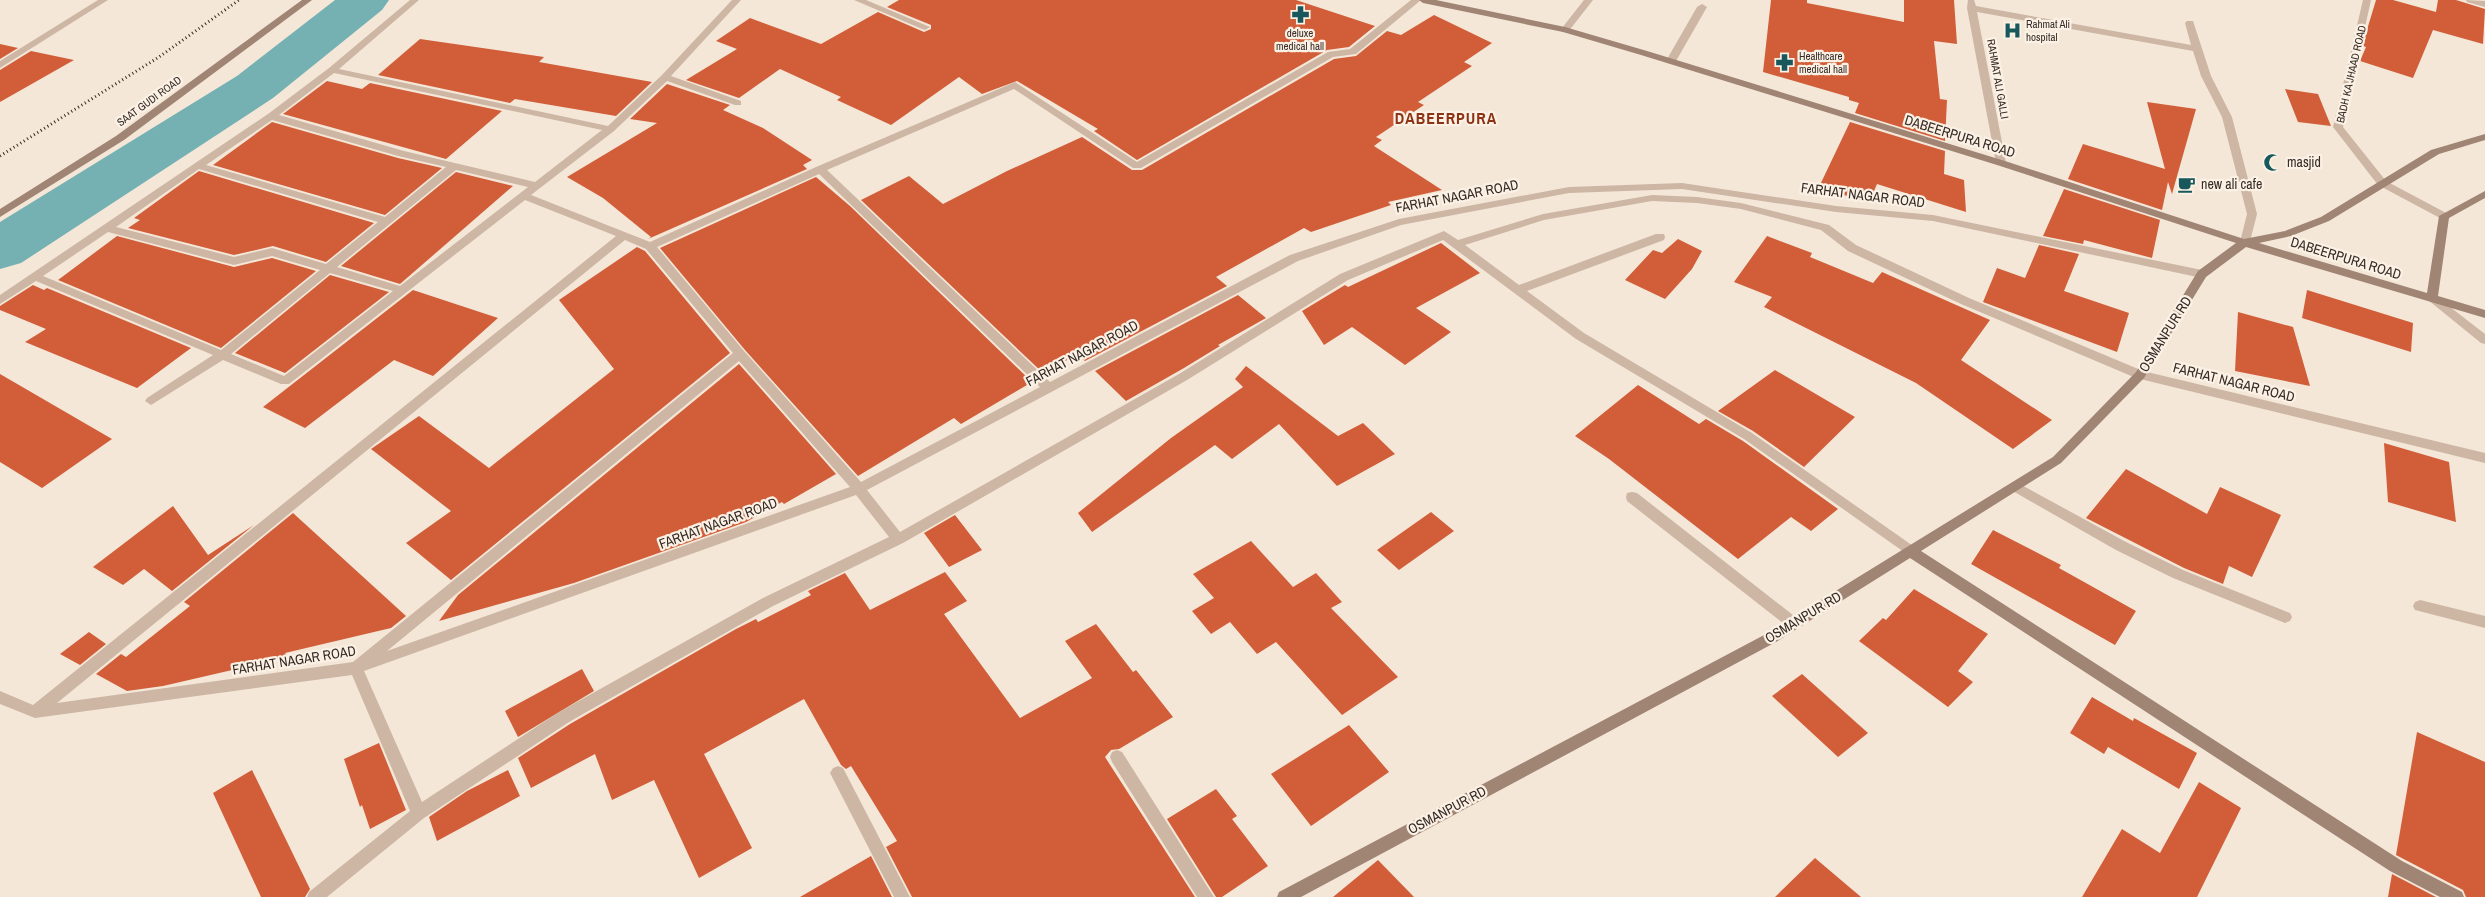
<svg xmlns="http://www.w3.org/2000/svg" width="2485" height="897" font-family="'Archivo Narrow',sans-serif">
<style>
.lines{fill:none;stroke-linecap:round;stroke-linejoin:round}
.river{fill:#75b0b3;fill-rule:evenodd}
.building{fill:#d15e39}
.street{fill:#cdb6a3;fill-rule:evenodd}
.secondary{fill:#a08474;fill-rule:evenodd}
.rail{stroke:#372b26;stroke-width:3;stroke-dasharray:1 3;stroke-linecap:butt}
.labels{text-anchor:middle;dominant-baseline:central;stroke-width:4.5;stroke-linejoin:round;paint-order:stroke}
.far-poi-label{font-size:11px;fill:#372b26;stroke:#fbf1e5;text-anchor:start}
.far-street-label{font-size:11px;fill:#372b26;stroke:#fbf1e5}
.street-label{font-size:14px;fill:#372b26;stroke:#fbf1e5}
.poi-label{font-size:14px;fill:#372b26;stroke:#fbf1e5;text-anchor:start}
.far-district-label{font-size:16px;font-weight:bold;letter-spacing:1px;fill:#8d3417;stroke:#fbf1e5}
</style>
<rect width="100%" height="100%" fill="#f4e7d8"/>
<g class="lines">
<path class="river" d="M335,0H389L382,10L273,98L21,263L0,269V222L237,76Z"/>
</g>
<path class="building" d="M899,0H1296L1375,26L1349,47L1327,50L1137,160L1094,131L1098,129L1017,81L982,94L959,77L891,125L837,100L841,97L780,69L739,98L686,80L737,49L716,41L750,18L821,44L878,12L924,32L931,29V25L887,7Z
M1771,0H1807V3L1904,22V0H1954L1957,44L1934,41L1940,99L1947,100L1945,141L1855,113L1859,103L1849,100V97L1763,72Z
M2376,0H2393L2436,12L2438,0H2456L2485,9L2483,44L2433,30L2413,78L2360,61L2366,47L2363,46V43Z
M1434,15L1492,43L1464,62L1472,66L1418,102L1424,105L1376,137L1382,140L1374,146L1442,190L1388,202L1391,205L1311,232L1304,228L1216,277L1227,286L1085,361L1077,354L1044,374L861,200L909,176L943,204L1007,171L1082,137L1132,170H1142L1334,59L1356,56L1387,31L1401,35Z
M420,39L544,57L539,62L652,82L616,116L515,99L510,103L378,75Z
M0,44L18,48L0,59Z
M31,51L74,60L0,102V70Z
M327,81L362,89L370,83L502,111L446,159L283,114Z
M667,84L730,105L723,110L763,128L812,160L803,165L807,169L648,239L651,237L603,198L567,177L657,123L630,119Z
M2285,89L2318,94L2331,126L2298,122Z
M2147,102L2196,109L2172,194L2168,182L2162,210L2068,179L2083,144L2165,169Z
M272,122L398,158L442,168L385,215L213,165Z
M1850,122L1945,151L1944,174L1964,180L1966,212L1877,184L1869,203L1819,187Z
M199,171L374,223L326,262L273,246L234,255L128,228L140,220L134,218Z
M456,172L513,186L400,284L341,266Z
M816,177L850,206L1032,382L961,424L954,418L858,476L745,350L660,248Z
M2064,189L2160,220L2152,258L2084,240L2083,244L2043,236Z
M117,236L234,267L272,258L316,271L221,348L58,280Z
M1767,236L1812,253L1810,257L1873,283L1882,272L1990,320L1961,360L2052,420L2013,449L1916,383L1764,307L1772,297L1734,282Z
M1678,239L1702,251L1692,269L1665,299L1625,280L1653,250L1662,253Z
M1441,243L1480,273L1416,308L1451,332L1405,365L1352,327L1324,345L1302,311L1345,285L1348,287Z
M2039,245L2079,254L2064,291L2129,313L2117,352L1983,302L1997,268L2025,278Z
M637,247L645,251L730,353L451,580L406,543L451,511L371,449L419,416L489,468L614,369L559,300Z
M330,275L389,292L285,373L235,353Z
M33,285L44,290L47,288L191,348L137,388L25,342L46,329L0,310V306Z
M413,290L498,318L433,376L394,360L305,428L263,407Z
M2307,290L2413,323L2411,352L2302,318Z
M1238,295L1266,318L1218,345L1220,346L1184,368L1126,401L1095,371Z
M2238,312L2293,327L2310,386L2235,371Z
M739,364L836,474L784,504L782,502L746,522L574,583L439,621L458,595Z
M1246,366L1338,436L1363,423L1395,454L1337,486L1279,424L1232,459L1215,445L1092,532L1078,513L1171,438L1243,387L1235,379Z
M1775,370L1855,417L1804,467L1753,431L1718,411Z
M0,374L112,439L42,488L0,462Z
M1638,385L1699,424L1706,419L1743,441L1838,509L1811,531L1791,517L1738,559L1609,459L1575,436Z
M2384,443L2449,462L2456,522L2388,502Z
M2126,469L2207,514L2220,487L2281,515L2252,577L2229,566L2223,584L2184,568L2086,518Z
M173,506L208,555L254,525L172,591L144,569L123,585L93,567Z
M1431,512L1454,531L1399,570L1377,550Z
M293,513L406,616L391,628L285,653L288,657L163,686L127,691L96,674L121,654L126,657L190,606L184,602Z
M955,515L982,550L949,567L924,533Z
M1993,530L2061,565L2059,568L2136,611L2115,645L1971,564Z
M1251,541L1293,587L1316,573L1342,602L1331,608L1398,677L1342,715L1276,642L1257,654L1230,622L1211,634L1192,611L1214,598L1193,574Z
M945,572L967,601L944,614L1020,718L1092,678L1065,641L1096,624L1133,672L1136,670L1173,717L1119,749L1111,750L1105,757L1195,897H912L886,847L897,841L851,766L846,769L841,765L804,699L704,754L752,848L699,878L654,780L612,800L595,754L531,788L518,758L570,724L736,629L756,619L758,622L811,595L808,591L845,573L870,610Z
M1914,589L1988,634L1958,671L1973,682L1948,707L1859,641L1883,618L1886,620Z
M89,632L106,644L80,665L60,654Z
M582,669L594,691L518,737L505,711Z
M1802,674L1868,733L1838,757L1772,696Z
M2092,697L2133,721L2134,718L2197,753L2179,789L2108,747L2104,754L2070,733Z
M1349,725L1389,772L1311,826L1271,774Z
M2417,732L2485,762V897H2466L2463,890L2396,855Z
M379,743L406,810L370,829L362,805L360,807L344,759Z
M252,770L310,889L305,897H261L213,793Z
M508,770L520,796L437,841L429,817L467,791Z
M2199,782L2241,808L2197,897H2082L2122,829L2160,853Z
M1216,789L1237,816L1232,819L1268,866L1222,897H1216L1167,819Z
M871,856L892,897H800Z
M1815,858L1861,897H1775Z
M1378,860L1414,897H1333Z
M2392,874L2436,897H2388Z"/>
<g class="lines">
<path class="street" d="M98,0H108L0,68V61Z
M410,0H419L339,69L608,126L662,75L732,0H741L671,76L741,101V105H735L667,81L614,131L531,195L650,242L816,167L1015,82L1137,162L1328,52L1350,49L1411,0H1421L1356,54L1333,57L1141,168H1133L1014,89L827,170L1050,382L1290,255L1399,219L1569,187L1682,183L1836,206L1933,215L2202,270L2208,274L2202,278L1933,221L1836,212L1682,189L1569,193L1401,225L1298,261L867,490L900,532L1179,374L1340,274L1444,231L1458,240L1543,214L1652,195L1697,197L1741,203L1829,225L1856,245L1969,298L2143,371L2485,453V463L2136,378L1961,304L1848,251L1821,230L1741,209L1697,203L1652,201L1544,220L1465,245L1519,285L1656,234H1664L1665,237L1664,240L1527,291L1584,333L1752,433L1916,548L1918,552L1916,556L1911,557L1744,439L1576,339L1443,240L1348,280L1187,380L903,543L773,606L569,722L424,818L327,897H307L309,892L410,811L352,675L35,718L0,704V691L33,705L616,236L525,200L289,384H281L223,360L151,405L145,401L147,398L213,355L36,281L0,304V295L268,114L329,68ZM334,73L602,130L535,182L404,151L279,115ZM272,120L398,156L446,167L385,217L206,165ZM199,169L378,222L326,264L272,248L234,257L116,227ZM456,170L528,187L400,286L337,267ZM819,174L1040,387L861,482L744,351L657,247ZM108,232L234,265L272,256L320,270L221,350L43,276ZM625,240L646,249L733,353L353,662L57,703ZM330,273L393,291L284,376L231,354ZM739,361L850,487L387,651ZM856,495L889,537L763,598L559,712L422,802L364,671Z
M854,0H866L930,27L925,30L922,29Z
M1584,0H1593L1568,32H1562V28Z
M1968,0H1974L1976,6L2191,45L2185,23L2187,21H2193L2211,76L2232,117L2257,214L2249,245L2245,246L2240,242L2247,214L2222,117L2201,76L2193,51L1977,12L2006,163L2001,166L1996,163L1967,8Z
M2363,0H2371L2343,127L2386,181L2448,214L2449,216L2448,218H2440L2378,185L2333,127Z
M2466,0L2485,1V7L2467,2Z
M1702,4L1707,7L1676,61L1671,64L1668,63L1666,61L1697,7Z
M2432,293L2485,334V344L2481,343L2428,300L2426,297L2428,294Z
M2016,482L2126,542L2183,570L2290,613L2292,617L2290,621L2285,623L2280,621L2173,578L2116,550L2011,490L2010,487L2011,484Z
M1632,492L1637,493L1798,619L1800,623L1798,627L1793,629L1788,627L1627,501L1626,497L1627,493Z
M2420,600L2485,616V628L2415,610L2413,606L2415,602Z
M1117,750L1122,752L1214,897H1197L1112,762L1110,757L1112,752Z
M838,766L843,768L910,897H894L830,773L833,768Z"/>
<path class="secondary" d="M302,0H312L124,140L0,217V209L116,136Z
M1419,0H1436L1565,27L1647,51L2005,161L2244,239L2285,231L2321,217L2431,150L2485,134V140L2439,154L2329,221L2291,236L2259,243L2427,293L2439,216L2485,191V198L2449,218L2438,296L2485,310V318L2246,247L2206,277L2144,378L2061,463L1921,551L2402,861L2462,892L2464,897H2440L2390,871L1910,558L1776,642L1301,897H1277L1279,892L1766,634L2053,457L2136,372L2198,271L2236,243L1997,165L1641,55L1563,32L1423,3Z"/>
<path class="rail" d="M0,156L159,57L239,0"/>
</g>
<defs>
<symbol id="pharmacy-bare" viewBox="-9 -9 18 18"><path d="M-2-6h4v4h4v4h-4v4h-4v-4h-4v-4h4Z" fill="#18575c" stroke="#fbf1e5" stroke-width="2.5" paint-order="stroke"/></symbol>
<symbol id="hospital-bare" viewBox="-9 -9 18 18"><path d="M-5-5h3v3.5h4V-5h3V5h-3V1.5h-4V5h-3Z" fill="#18575c" stroke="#fbf1e5" stroke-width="2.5" paint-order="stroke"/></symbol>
<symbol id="mosque-bare" viewBox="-9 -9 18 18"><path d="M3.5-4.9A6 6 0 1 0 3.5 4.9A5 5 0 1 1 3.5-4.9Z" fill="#18575c" stroke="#fbf1e5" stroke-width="2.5" paint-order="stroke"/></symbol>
<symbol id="cafe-bare" viewBox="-9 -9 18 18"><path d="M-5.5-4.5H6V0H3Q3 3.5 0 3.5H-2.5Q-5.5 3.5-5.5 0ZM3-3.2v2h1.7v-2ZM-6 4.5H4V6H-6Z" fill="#18575c" stroke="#fbf1e5" stroke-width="2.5" paint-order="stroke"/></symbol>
</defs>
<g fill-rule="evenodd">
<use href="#pharmacy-bare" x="1288" y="2" width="25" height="25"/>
<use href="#hospital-bare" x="2000" y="18" width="25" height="25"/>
<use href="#pharmacy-bare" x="1772" y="50" width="25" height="25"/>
<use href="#mosque-bare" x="2260" y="150" width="25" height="25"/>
<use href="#cafe-bare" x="2174" y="172" width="25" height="25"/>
</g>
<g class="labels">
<g class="far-poi-label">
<text x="2026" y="24">Rahmat Ali<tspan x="2026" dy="13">hospital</tspan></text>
<text x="1300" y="33" text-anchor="middle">deluxe<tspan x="1300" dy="13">medical hall</tspan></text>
<text x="1799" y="56">Healthcare<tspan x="1799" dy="13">medical hall</tspan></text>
</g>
<g class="far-street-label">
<text transform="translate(2351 74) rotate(-77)">BADH KA JHAAD ROAD</text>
<text transform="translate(1998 79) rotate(80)">RAHMAT ALI GALLI</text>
<text transform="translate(149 101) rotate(-36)">SAAT GUDI ROAD</text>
</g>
<g class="street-label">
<text transform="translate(1960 136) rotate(17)">DABEERPURA ROAD</text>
<text transform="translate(1863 195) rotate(7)">FARHAT NAGAR ROAD</text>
<text transform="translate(1457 196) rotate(-11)">FARHAT NAGAR ROAD</text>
<text transform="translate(2346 258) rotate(17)">DABEERPURA ROAD</text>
<text transform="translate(2165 334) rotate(-58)">OSMANPUR RD</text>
<text transform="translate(1082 353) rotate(-28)">FARHAT NAGAR ROAD</text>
<text transform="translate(2234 382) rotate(14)">FARHAT NAGAR ROAD</text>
<text transform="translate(718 523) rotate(-20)">FARHAT NAGAR ROAD</text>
<text transform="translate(1803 617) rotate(-31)">OSMANPUR RD</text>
<text transform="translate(294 660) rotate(-9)">FARHAT NAGAR ROAD</text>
<text transform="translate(1447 810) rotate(-28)">OSMANPUR RD</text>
</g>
<g class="poi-label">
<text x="2287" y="162">masjid</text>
<text x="2201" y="184">new ali cafe</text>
</g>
<g class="far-district-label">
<text x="1446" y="118">DABEERPURA</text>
</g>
</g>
</svg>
